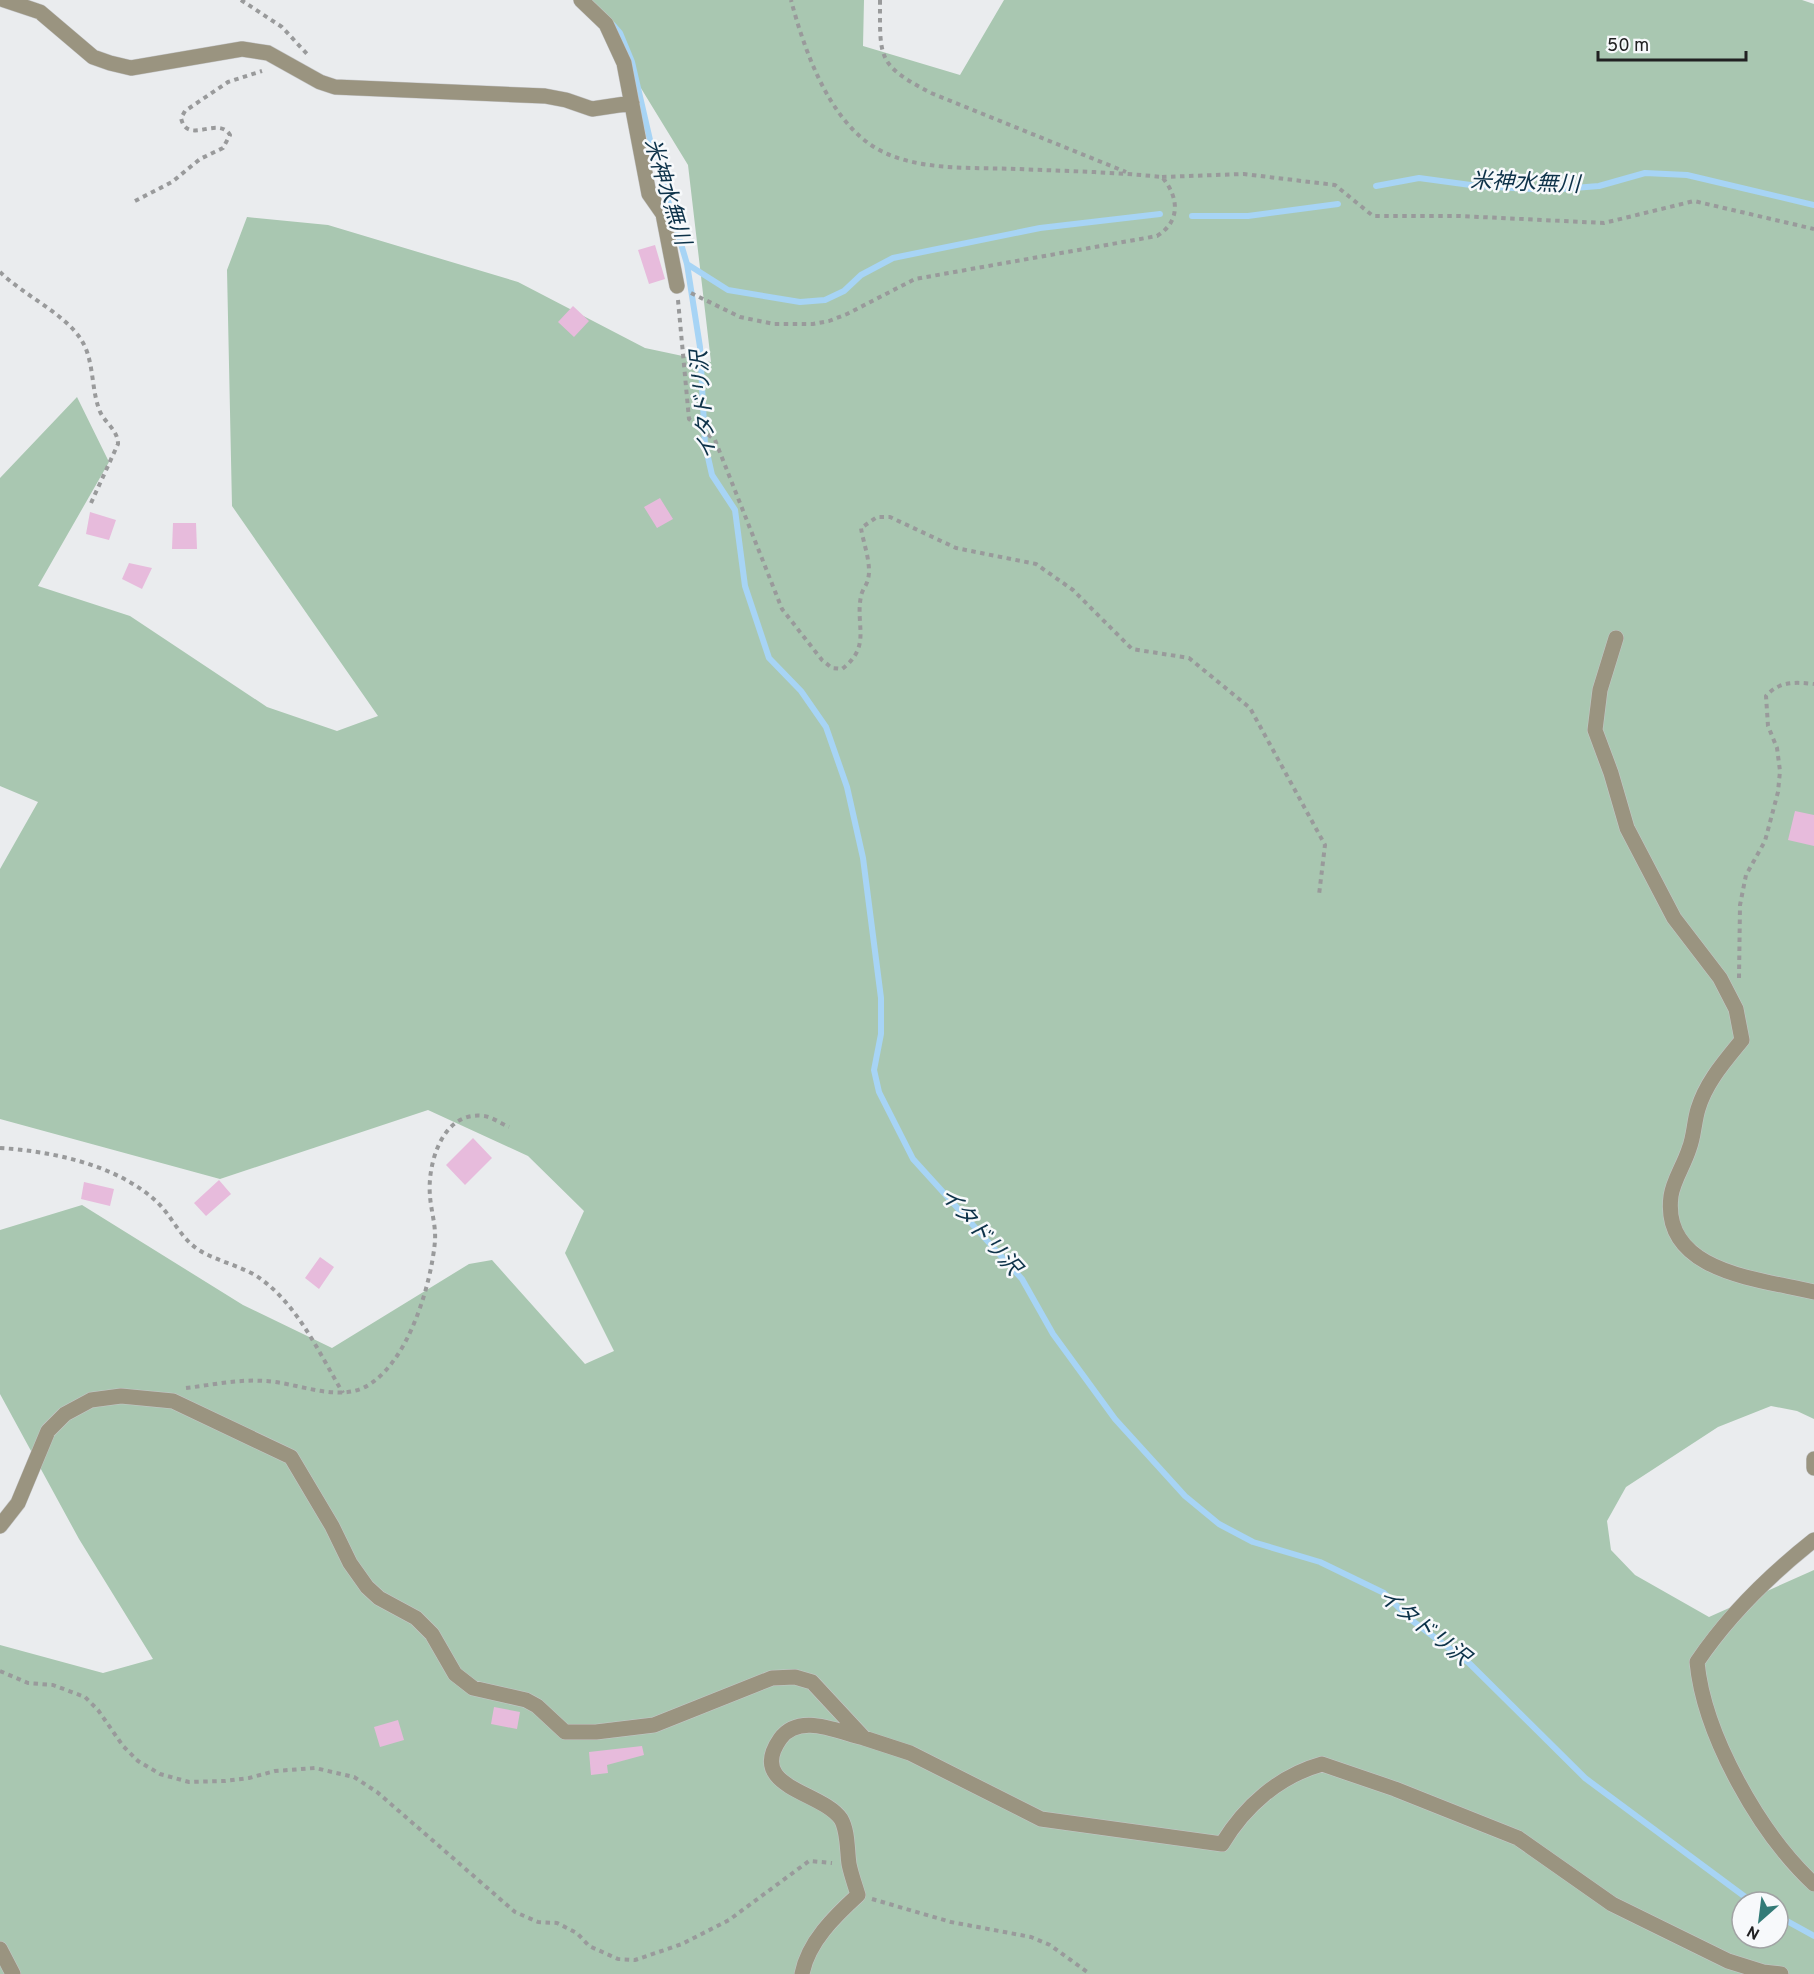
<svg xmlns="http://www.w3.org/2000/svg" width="1814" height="1974" font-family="Overpass,'Noto Sans JP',sans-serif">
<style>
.green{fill:#a9c7b1;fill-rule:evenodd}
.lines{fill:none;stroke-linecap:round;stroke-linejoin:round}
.stream{stroke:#a7d4f5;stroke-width:6}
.building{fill:#e7bbdc}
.minor-casing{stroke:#c6c7c9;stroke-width:16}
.path{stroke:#999a9b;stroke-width:4;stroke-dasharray:4.5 4.5;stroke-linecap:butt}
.minor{stroke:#9a9480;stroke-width:15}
.labels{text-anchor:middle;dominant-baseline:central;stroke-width:5;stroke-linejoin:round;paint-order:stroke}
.water-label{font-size:22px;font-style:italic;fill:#0d3249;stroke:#f7f9fb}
</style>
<rect width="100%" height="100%" fill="#eaecee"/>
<path class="green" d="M587,0H864L863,46L960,75L1004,0H1802L1814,4V1419L1797,1411L1771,1406L1718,1427L1626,1487L1607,1521L1611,1550L1635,1575L1709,1617L1814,1570V1974H0V1645L103,1673L153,1659L79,1539L0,1394V1230L82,1205L243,1305L332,1348L469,1264L492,1260L585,1364L614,1351L565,1253L584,1211L528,1156L428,1110L220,1179L0,1119V869L38,802L0,786V478L77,397L109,462L38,586L130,616L267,707L337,731L378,716L232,506L227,270L247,217L328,225L518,282L645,348L711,362L688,165ZM1742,1902H1778V1938H1742Z"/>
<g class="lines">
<path class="stream" d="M613,25L620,33L632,62L650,140L687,264L700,347L705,444L712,475L735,510L745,586L769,658L801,691L826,727L847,787L863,858L881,998V1034L874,1070L879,1092L913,1159L1022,1279L1053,1334L1115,1419L1185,1496L1219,1524L1253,1542L1320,1562L1384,1593L1410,1619L1469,1663L1585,1778L1752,1902
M1376,186L1419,178L1478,186L1549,190L1599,186L1645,173L1687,175L1814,205
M1192,216H1248L1338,204
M687,264L728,290L800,302L825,300L844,291L861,275L893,258L1040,228L1160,214
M1778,1916L1814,1936"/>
</g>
<path class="building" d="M655,245L665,279L649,284L638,250Z
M573,306L589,321L574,337L558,322Z
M660,498L673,519L657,528L644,507Z
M90,512L116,520L109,540L86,534Z
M173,523H196L197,549H172Z
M129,563L152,568L142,589L122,579Z
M1795,811L1814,815V846L1788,840Z
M473,1138L492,1158L465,1185L446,1165Z
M219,1180L231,1194L206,1216L194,1203Z
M84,1182L114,1189L110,1206L81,1199Z
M320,1257L334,1267L319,1289L305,1278Z
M494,1707L520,1712L517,1729L491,1724Z
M398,1720L404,1740L380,1747L374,1727Z
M642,1746L644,1755L607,1765L608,1773L591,1775L589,1752Z"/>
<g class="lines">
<defs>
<path id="minor" d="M4,0L40,12L93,57L110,63L131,68L242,49L268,53L320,82L335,87L545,96L566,100L592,109L632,103
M581,0L606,24L624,63L649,194L663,214L677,286
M1616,638L1600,690L1595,730L1611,773L1627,828L1674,918L1720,978L1736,1009L1742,1040C1725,1061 1706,1082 1698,1109C1694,1122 1694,1137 1689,1149C1684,1165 1673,1181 1671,1196C1661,1273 1761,1279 1814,1292
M1814,1459V1468
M0,1526L18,1503L48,1431L65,1414L91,1400L121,1396L173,1401L291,1457L332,1526L350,1563L367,1587L379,1598L416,1618L432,1634L455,1674L473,1688L526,1700L537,1706L565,1732H596L654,1725L772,1678L795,1677L812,1682L864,1738L910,1753L1041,1819L1222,1844C1245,1806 1279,1776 1322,1764L1395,1789L1518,1838L1612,1904L1728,1961L1763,1972L1781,1974
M1814,1540C1771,1574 1728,1616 1697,1662C1704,1735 1760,1834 1814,1884
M0,1949L13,1974
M802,1974C808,1942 835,1916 858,1895C855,1885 851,1874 849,1864C847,1850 848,1831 841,1819C822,1791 746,1788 780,1739C799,1712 838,1732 864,1738"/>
</defs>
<use href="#minor" class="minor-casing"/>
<path class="path" d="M241,0L282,27L307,54
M880,0C880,58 877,65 931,93L1126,172
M1162,177L1244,174L1335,185L1373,216H1460L1604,223L1694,201L1814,229
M135,201L172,182L200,159L223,148L230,135C218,115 187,146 181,118L185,111L228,82L262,71
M0,272C23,295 66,314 82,341C94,361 91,387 99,409C103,422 118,429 118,444L91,503
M691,293L740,317L774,324H813L829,321L847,314L915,279L1157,236C1181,221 1179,197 1162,177C1114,172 1065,171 1017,169C970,167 911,172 871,145C827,115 804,49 791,0
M678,300L689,419L715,440L782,609L822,660L832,668L842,669C872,646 855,626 861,596C862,590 867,585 868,579C872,565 863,542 861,528L877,517H890L956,548L1036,564L1073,590L1132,649L1189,658L1250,708L1325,845L1319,895
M1739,978L1740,905L1746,875L1765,841L1778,792L1780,771L1777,748L1768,726L1766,696C1779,681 1795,682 1814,684
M0,1148C51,1151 118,1165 157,1202C172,1216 180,1238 199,1250C218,1262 243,1266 261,1279C299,1307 319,1353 343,1393
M186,1388C212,1385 238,1379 264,1381C295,1382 333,1401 363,1388C407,1367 431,1286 435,1241C436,1225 431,1211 430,1196C427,1165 442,1110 484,1116C492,1117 502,1124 509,1127
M0,1671L28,1683L53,1685L85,1697L98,1710L123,1746L138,1761L160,1774L189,1782L225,1781L249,1778L275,1771L315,1768L354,1777L377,1792L515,1912L538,1922L557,1923L577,1933L589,1946L618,1959L635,1960L682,1944L729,1920L809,1861L832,1863
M872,1899L951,1922L1031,1937L1050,1945L1090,1974"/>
<use href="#minor" class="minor"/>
</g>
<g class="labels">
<g class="water-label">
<text transform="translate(1525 184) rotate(2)">米神水無川</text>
<text transform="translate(666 192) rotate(73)">米神水無川</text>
<text transform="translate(705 405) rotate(-95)">イタドリ沢</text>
<text transform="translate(979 1232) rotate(48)">イタドリ沢</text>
<text transform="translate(1423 1628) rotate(38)">イタドリ沢</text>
</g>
</g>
<g transform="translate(1760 1920) rotate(208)"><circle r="28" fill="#f7f9fb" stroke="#a1a3a4" stroke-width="1.5"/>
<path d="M0-4.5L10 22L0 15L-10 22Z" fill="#337b77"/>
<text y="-9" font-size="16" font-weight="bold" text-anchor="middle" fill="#212122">N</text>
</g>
<path d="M1598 51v9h148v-9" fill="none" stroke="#212122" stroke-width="3"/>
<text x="1607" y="51" font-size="18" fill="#212122" stroke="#f7f9fb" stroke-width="4.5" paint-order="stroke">50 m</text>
</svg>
